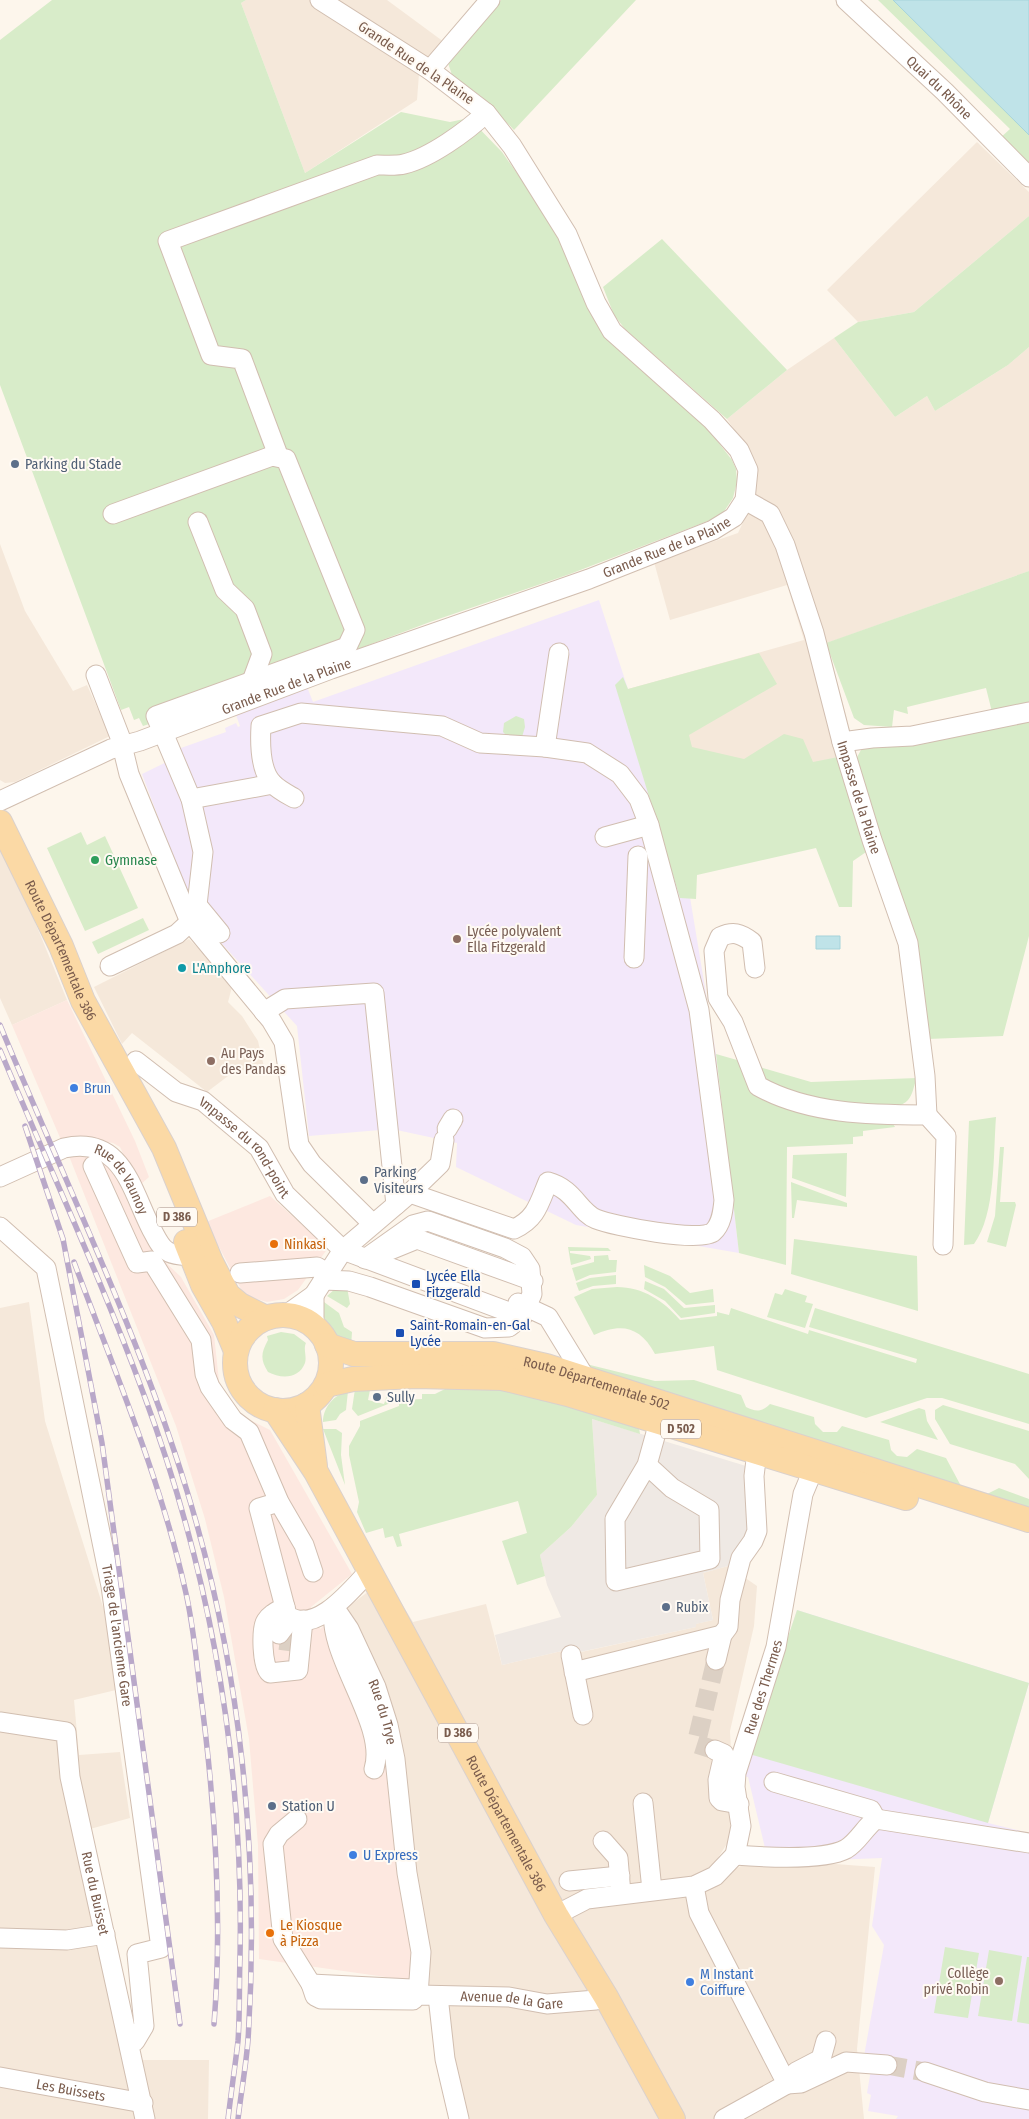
<svg xmlns="http://www.w3.org/2000/svg" width="1029" height="2119" font-family="'Fira Sans Condensed',sans-serif">
<style>
.residential{fill:#f5e8da}
.commercial{fill:#fde8e0}
.industrial{fill:#efe9e4}
.education{fill:#f3e8fa}
.green{fill:#d8ecc9}
.water{fill:#bfe3e8;stroke:#a5d3da}
.lines{fill:none;stroke-linecap:round;stroke-linejoin:round}
.minor-tunnel{stroke:#dcd0c4;stroke-width:19;stroke-dasharray:19 9;stroke-linecap:butt}
.minor-casing{stroke:#d1beb0;stroke-width:21}
.major-casing{stroke:#dad1cd;stroke-width:26}
.minor{stroke:#fff;stroke-width:19}
.major{stroke:#fbd9a5;stroke-width:24}
.rail-casing{stroke:#b9a8c9;stroke-width:5.5}
.rail{stroke:#fffaf3;stroke-width:4;stroke-dasharray:11;stroke-linecap:butt}
.service-dot{fill:#5c6f8a;stroke:#fffaf3;stroke-width:2}
.leisure-dot{fill:#2e9e5b;stroke:#fffaf3;stroke-width:2}
.education-dot{fill:#8d6e63;stroke:#fffaf3;stroke-width:2}
.culture-dot{fill:#0f9aa8;stroke:#fffaf3;stroke-width:2}
.shop-dot{fill:#3f7fe0;stroke:#fffaf3;stroke-width:2}
.food-dot{fill:#e8710a;stroke:#fffaf3;stroke-width:2}
.transit-dot{fill:#1a4fb4;stroke:#fffaf3;stroke-width:2}
.labels{text-anchor:middle;dominant-baseline:central;stroke-width:4;stroke-linejoin:round;paint-order:stroke}
.shield{fill:#fffaf3;stroke:#a28b7f;stroke-width:1}
.shield-label{font-size:12px;font-weight:bold;fill:#7a5c4d}
.street-label{font-size:14px;fill:#7a5c4d;stroke:#fffaf3}
.service-label{font-size:14px;fill:#4e5e75;stroke:#fffaf3;text-anchor:start}
.leisure-label{font-size:14px;fill:#27864d;stroke:#fffaf3;text-anchor:start}
.education-label{font-size:14px;fill:#785e54;stroke:#fffaf3;text-anchor:start}
.culture-label{font-size:14px;fill:#0d838f;stroke:#fffaf3;text-anchor:start}
.shop-label{font-size:14px;fill:#366cbe;stroke:#fffaf3;text-anchor:start}
.food-label{font-size:14px;fill:#c56008;stroke:#fffaf3;text-anchor:start}
.transit-label{font-size:14px;fill:#164399;stroke:#fffaf3;text-anchor:start}
</style>
<rect width="100%" height="100%" fill="#fdf6ec"/>
<path class="residential" d="M246,0H387L444,42L419,74L417,100L305,173L241,3Z
M977,142L1029,192V216L914,312L858,322L827,290Z
M834,338L895,417L927,396L935,411L1008,365L1029,347V571L827,643L856,753L663,797L628,689L804,640L787,585L670,620L654,562L738,533L749,510L748,449L727,419L787,370Z
M0,544L25,611L73,691L87,685L110,736L15,782L5,783L0,780Z
M0,844L19,883L67,1000L12,1025L0,998Z
M189,939L233,983L228,1002L242,1016L258,1041L264,1067V1073L258,1070H236L207,1092L132,1033L122,1044L94,987Z
M29,1302L45,1421L104,1610L116,1690L74,1700L79,1755L120,1752L130,1818L90,1829L114,1933L124,1997L140,2060H209L208,2119H0V1308Z
M728,1566L757,1586L754,1626L730,1731L731,1751L724,1787L731,1821L730,1839L714,1864L722,1876L756,1858L875,1867L857,2049L864,2119H456L344,1610L386,1578L413,1622L486,1604L502,1665L579,1647L581,1652L696,1627L695,1624L713,1620L703,1573Z"/>
<path class="commercial" d="M67,1000L135,1141L149,1177L139,1186L120,1147L113,1143L79,1137L61,1140L12,1025Z
M88,1154L110,1163L134,1216L161,1258L181,1277L214,1335L219,1381L228,1400L244,1417L270,1430L352,1574L311,1607L320,1629L344,1610L382,1687L428,1983L259,1959L258,1845L249,1739L224,1597L205,1519L176,1426L69,1156Z
M270,1196L328,1248L298,1290L284,1299L267,1302L250,1297L241,1289L206,1222Z"/>
<path class="industrial" d="M592,1419L746,1466L753,1529L728,1566L703,1573L713,1620L696,1624V1627L580,1652L579,1647L502,1665L495,1635L561,1617L547,1585L540,1555L571,1527L597,1495Z"/>
<path class="education" d="M599,600L684,861L716,1054L739,1253L576,1225L456,1167L457,1143L392,1129L309,1136L297,1026L194,913L142,774L179,756L181,748L226,732L225,728L236,723L238,727L240,726L236,715L307,687L313,702Z
M797,1610L1029,1683L988,1823L1029,1833V2119H896L898,2116L868,2111L871,2095L867,2093L873,2058L864,2056L884,1945L872,1926L882,1858L832,1860L829,1845L770,1851L765,1848L748,1777L743,1776Z"/>
<path class="green" d="M52,0H246L241,3L305,173L401,112L450,122L469,118L502,152L561,236L595,315L708,429L732,460L736,469L737,482L733,498L723,513L713,519L570,574L430,622L222,700L143,726L139,718L134,720L129,707L121,710L0,385V40Z
M501,0H636L514,130L482,97L452,75L448,63Z
M878,0H893L1029,135V168L999,139L1010,129Z
M1029,216V347L1008,365L935,411L927,396L895,417L834,338L858,322L914,312Z
M662,239L787,370L727,419L625,329L614,315L603,287Z
M1029,571V704L992,712L986,688L907,707L908,714L894,710L892,727L864,725L854,718L826,643Z
M759,653L777,684L689,735L692,747L744,759L784,734L803,739L813,762L838,757L869,850L853,861L852,907H839L816,848L697,875L696,899L680,898L615,685L623,677L628,689Z
M516,716L524,719L525,727L522,737L510,739L503,732L504,723Z
M1029,716V936L1003,1036L928,1039L855,761L862,748Z
M81,832L87,845L105,836L138,908L85,931L47,848Z
M143,918L149,930L98,954L92,942Z
M716,1054L744,1062L747,1078L892,1122L895,1127L863,1131V1136L853,1137V1144L787,1147L786,1265L739,1253Z
M756,1066L811,1082L917,1078C914,1084 913,1095 908,1100C887,1123 797,1094 769,1087Z
M996,1117C993,1155 996,1214 974,1244L964,1245L969,1121Z
M1000,1147H1004L1000,1202H1015L1016,1205L1006,1247L987,1242L995,1216Z
M847,1153L846,1197L792,1178L793,1155Z
M791,1182L847,1203V1207L797,1200L794,1218H792Z
M794,1239L917,1256L918,1311L791,1274Z
M568,1247L608,1248L611,1251H570V1253L590,1256L591,1259L571,1265Z
M608,1255L609,1260H617L616,1272L590,1275L576,1281L572,1268L594,1262V1256Z
M644,1265L670,1276L690,1293L713,1289L714,1302L686,1305L665,1287L645,1277Z
M616,1275V1284L593,1286L579,1291L576,1283L590,1278Z
M645,1281L664,1289L684,1308L715,1305V1313L681,1318L665,1301L644,1289Z
M347,1287L350,1304L347,1308L327,1296L335,1289Z
M617,1287C643,1287 664,1301 680,1320L717,1316V1312L729,1315L731,1308L808,1334L809,1330L916,1363L917,1359L809,1327L815,1308L1029,1374V1424L942,1398H927L866,1418L717,1370L714,1346L655,1354C640,1326 621,1323 594,1335L574,1297L592,1289Z
M785,1289L807,1296L805,1302L813,1304L805,1328L767,1317L775,1293L782,1295Z
M324,1302L339,1313L344,1327L352,1332L351,1347C332,1337 320,1325 324,1302Z
M281,1332L294,1334L306,1343C303,1349 307,1356 305,1363C299,1379 281,1379 268,1372C260,1359 261,1353 268,1340L267,1336Z
M582,1363L655,1381L694,1380L741,1395L746,1407C756,1412 762,1412 770,1404L814,1417L815,1424L823,1432H837L842,1426L889,1440L891,1450L897,1456L907,1457L917,1449L946,1458L961,1486L987,1494L999,1488L1029,1499V1506L1021,1507L600,1378Z
M451,1386L491,1387L562,1402L639,1428L640,1434L592,1419L597,1495L571,1527L540,1555L545,1576L517,1585L502,1541L527,1533L518,1501L399,1534L402,1546L397,1547L393,1536L385,1538L383,1528L366,1533L357,1512L359,1502L349,1455V1446L360,1426V1421L399,1406V1400L422,1399V1394H435Z
M355,1389L370,1390L368,1400L384,1404L387,1395L393,1396V1402L358,1416L352,1409Z
M348,1391L346,1410L340,1414L336,1420L323,1422C323,1407 334,1395 348,1391Z
M943,1405L1029,1431V1479L1015,1464L950,1444L935,1419V1410Z
M919,1408L925,1410L927,1421L938,1440L880,1422Z
M323,1429H336L342,1433L341,1455L345,1485Z
M797,1610L1029,1683L988,1823L749,1754Z
M945,1947L979,1953L968,2018L934,2013Z
M989,1950L1022,1956L1012,2021L978,2016Z
M1027,1957H1029V2024L1017,2022Z"/>
<path class="water" d="M893,0H1029V135Z
M816,936H840V949H816Z"/>
<g class="lines">
<path class="minor-tunnel" d="M288,1651L290,1635
M715,1750L696,1744L716,1660
M887,2065L925,2072"/>
<defs>
<g id="minor">
<path id="s1" d="M846,0L945,92L1029,177"/>
<path d="M430,70L490,0"/>
<path d="M278,455L242,359L211,355L168,241L377,165C386,165 396,166 404,164C430,158 467,131 486,113"/>
<path id="s2" d="M745,500L770,514L785,545L814,633L842,742L872,840L908,943L925,1076L927,1115"/>
<path d="M113,514L272,456L286,459L355,630L347,647L156,716L191,799L203,852L197,905L220,933"/>
<path d="M198,522L225,590L245,609L262,654L252,681"/>
<path d="M96,675L120,737L129,774L190,922L271,1020L284,1042L299,1145L312,1164L373,1224"/>
<path d="M842,742L872,738L912,736L1029,712"/>
<path d="M545,747L559,653"/>
<path d="M294,798C287,794 279,790 273,784C260,771 260,743 261,726L301,713L442,726L480,743L545,747L587,753L620,774L639,799L649,825L699,1010L724,1200C723,1210 722,1224 713,1232C701,1243 613,1226 596,1219C579,1212 574,1189 548,1182C539,1204 536,1219 514,1229L410,1193"/>
<path d="M191,799L273,784"/>
<path id="s3" d="M0,801L111,749L140,741L331,669L589,579L713,530L734,517L745,500L748,470L739,450L712,420L612,331L596,303L567,234L512,146L486,113L430,70L320,0"/>
<path d="M605,837L649,825"/>
<path d="M634,958L638,856"/>
<path d="M110,966L177,934L190,922"/>
<path d="M755,968L752,942C740,933 733,931 720,937L714,951L718,998L733,1022L758,1086C808,1114 870,1115 927,1115L946,1136L943,1245"/>
<path d="M264,1012L285,999L374,993L396,1205"/>
<path id="s4" d="M136,1061L176,1092L203,1101L259,1148L285,1194L343,1250L522,1317"/>
<path d="M447,1129L453,1119"/>
<path d="M93,1166L137,1263L152,1261L201,1340L205,1374L210,1387L233,1420L249,1432L279,1502L304,1545L313,1572"/>
<path id="s5" d="M0,1177L64,1148C123,1135 131,1190 152,1230C156,1237 160,1247 167,1251C175,1257 184,1253 192,1258"/>
<path id="s6" d="M0,1227L46,1268L111,1586L161,1948L137,1954L144,2026L135,2041L129,2043"/>
<path d="M390,1250L417,1239L533,1281"/>
<path d="M240,1273L317,1267L327,1273"/>
<path d="M323,1280L349,1281L370,1287L485,1328L509,1327L522,1317L532,1294L530,1269L522,1257L505,1248L428,1221L413,1225L365,1259"/>
<path d="M314,1295V1327"/>
<path d="M518,1303L548,1317L586,1379"/>
<path d="M286,1315L314,1295L343,1250L410,1193L440,1164L444,1140"/>
<path d="M647,1465L672,1488L709,1510L710,1559L616,1581L615,1519L647,1465L659,1422"/>
<path d="M279,1502L259,1508L287,1615C315,1637 353,1588 370,1570"/>
<path d="M285,1607C278,1611 270,1614 266,1621C261,1629 262,1668 270,1673L298,1670L303,1620"/>
<path d="M279,1634L291,1618"/>
<path d="M571,1655L583,1715"/>
<path d="M716,1660L722,1635L728,1627L730,1600L741,1558L753,1541L757,1531L754,1476L757,1452"/>
<path d="M574,1672L722,1635"/>
<path id="s7" d="M0,1722L66,1732L70,1777L145,2119"/>
<path d="M715,1750L724,1754L718,1780L719,1798L722,1801L739,1804"/>
<path id="s8" d="M374,1769C388,1724 326,1655 334,1607L349,1629L376,1687L388,1725L395,1759L407,1873L421,1952L418,1995"/>
<path d="M774,1782L871,1810L876,1819"/>
<path d="M643,1803L652,1890"/>
<path d="M297,1819L279,1834L273,1844L283,1939L311,1984"/>
<path d="M603,1841L618,1858L621,1894"/>
<path d="M735,1855C761,1857 824,1861 846,1849C858,1842 865,1827 876,1819L1029,1843"/>
<path d="M569,1881L620,1876"/>
<path d="M694,1886L699,1913L787,2084L724,2119"/>
<path id="s9" d="M556,1915L587,1899L694,1886L715,1876L735,1855L741,1826L735,1787L736,1773L776,1647L803,1494L813,1470L819,1463L824,1465"/>
<path d="M0,1938L67,1940L105,1934"/>
<path id="s10" d="M418,1995L413,2000L321,1999L315,1996L311,1984L412,1989L418,1995L509,1997L547,2004L596,2000L606,1997"/>
<path d="M438,1996L445,2059L459,2119"/>
<path d="M796,2072L821,2059L826,2041"/>
<path d="M925,2072L985,2092L1029,2100"/>
<path id="s11" d="M0,2077L143,2103"/>
<path d="M787,2084L801,2083L846,2062L887,2065"/>
</g>
<g id="major">
<path id="s12" d="M0,822L61,946L83,1001L164,1148L211,1262L228,1295L240,1305L266,1318"/>
<path d="M186,1242L203,1285L224,1322L236,1351"/>
<circle cx="283" cy="1363" r="48"/>
<path id="s13" d="M327,1345L354,1354H493L546,1366L1029,1520"/>
<path d="M326,1385L353,1379L416,1376L502,1378L568,1394L906,1498"/>
<path d="M307,1405L315,1466"/>
<path id="s14" d="M275,1410L316,1472L556,1915L606,1997L673,2119"/>
</g>
</defs>
<use href="#minor" class="minor-casing"/>
<use href="#major" class="major-casing"/>
<use href="#minor" class="minor"/>
<use href="#major" class="major"/>
<defs>
<path id="rail" d="M0,1025C64,1180 138,1331 187,1491C241,1667 260,1857 248,2040C246,2066 241,2093 238,2119
M0,1050C48,1165 101,1278 144,1395C211,1575 244,1766 240,1958C239,1986 240,2014 238,2041C235,2067 231,2093 228,2119
M25,1126L63,1239L102,1443L180,2024
M74,1262C114,1370 160,1477 185,1589C193,1622 196,1657 200,1690C215,1801 223,1912 214,2024"/>
</defs>
<use href="#rail" class="rail-casing"/>
<use href="#rail" class="rail"/>
</g>
<g class="service-dot">
<circle cx="15" cy="464" r="5"/>
<circle cx="364" cy="1180" r="5"/>
<circle cx="377" cy="1397" r="5"/>
<circle cx="666" cy="1607" r="5"/>
<circle cx="272" cy="1806" r="5"/>
</g>
<circle class="leisure-dot" cx="95" cy="860" r="5"/>
<g class="education-dot">
<circle cx="457" cy="939" r="5"/>
<circle cx="211" cy="1061" r="5"/>
<circle cx="999" cy="1981" r="5"/>
</g>
<circle class="culture-dot" cx="182" cy="968" r="5"/>
<g class="shop-dot">
<circle cx="74" cy="1088" r="5"/>
<circle cx="353" cy="1855" r="5"/>
<circle cx="690" cy="1982" r="5"/>
</g>
<g class="food-dot">
<circle cx="274" cy="1244" r="5"/>
<circle cx="270" cy="1933" r="5"/>
</g>
<g class="transit-dot">
<rect x="411" y="1279" width="10" height="10" rx="2.5"/>
<rect x="395" y="1328" width="10" height="10" rx="2.5"/>
</g>
<g class="labels">
<g class="shield">
<rect x="157" y="1207.5" width="40" height="19" rx="4"/>
<rect x="661" y="1419.5" width="40" height="19" rx="4"/>
<rect x="438" y="1723.5" width="40" height="19" rx="4"/>
</g>
<g class="shield-label">
<text x="177" y="1217">D 386</text>
<text x="681" y="1429">D 502</text>
<text x="458" y="1733">D 386</text>
</g>
<g class="street-label">
<text transform="translate(416 63) rotate(34)">Grande Rue de la Plaine</text>
<text stroke="none"><textPath href="#s1" startOffset="128">Quai du Rhône</textPath></text>
<text stroke="none"><textPath href="#s3" startOffset="714">Grande Rue de la Plaine</textPath></text>
<text stroke="none"><textPath href="#s3" startOffset="309">Grande Rue de la Plaine</textPath></text>
<text stroke="none"><textPath href="#s2" startOffset="326">Impasse de la Plaine</textPath></text>
<text stroke="none"><textPath href="#s12" startOffset="142">Route Départementale 386</textPath></text>
<text stroke="none"><textPath href="#s4" startOffset="142">Impasse du rond-point</textPath></text>
<text stroke="none"><textPath href="#s5" startOffset="144">Rue de Vaunoy</textPath></text>
<text stroke="none"><textPath href="#s13" startOffset="275">Route Départementale 502</textPath></text>
<text stroke="none"><textPath href="#s6" startOffset="436">Triage de l'ancienne Gare</textPath></text>
<text stroke="none"><textPath href="#s9" startOffset="368">Rue des Thermes</textPath></text>
<text stroke="none"><textPath href="#s8" startOffset="286">Rue du Trye</textPath></text>
<text stroke="none"><textPath href="#s14" startOffset="474">Route Départementale 386</textPath></text>
<text stroke="none"><textPath href="#s7" startOffset="231">Rue du Buisset</textPath></text>
<text stroke="none"><textPath href="#s10" startOffset="322">Avenue de la Gare</textPath></text>
<text stroke="none"><textPath href="#s11" startOffset="72">Les Buissets</textPath></text>
</g>
<g class="service-label">
<text x="25" y="464">Parking du Stade</text>
<text x="374" y="1172">Parking<tspan x="374" dy="16">Visiteurs</tspan></text>
<text x="387" y="1397">Sully</text>
<text x="676" y="1607">Rubix</text>
<text x="282" y="1806">Station U</text>
</g>
<g class="leisure-label">
<text x="105" y="860">Gymnase</text>
</g>
<g class="education-label">
<text x="467" y="931">Lycée polyvalent<tspan x="467" dy="16">Ella Fitzgerald</tspan></text>
<text x="221" y="1053">Au Pays<tspan x="221" dy="16">des Pandas</tspan></text>
<text x="989" y="1973" text-anchor="end">Collège<tspan x="989" dy="16">privé Robin</tspan></text>
</g>
<g class="culture-label">
<text x="192" y="968">L'Amphore</text>
</g>
<g class="shop-label">
<text x="84" y="1088">Brun</text>
<text x="363" y="1855">U Express</text>
<text x="700" y="1974">M Instant<tspan x="700" dy="16">Coiffure</tspan></text>
</g>
<g class="food-label">
<text x="284" y="1244">Ninkasi</text>
<text x="280" y="1925">Le Kiosque<tspan x="280" dy="16">à Pizza</tspan></text>
</g>
<g class="transit-label">
<text x="426" y="1276">Lycée Ella<tspan x="426" dy="16">Fitzgerald</tspan></text>
<text x="410" y="1325">Saint-Romain-en-Gal<tspan x="410" dy="16">Lycée</tspan></text>
</g>
</g>
</svg>
